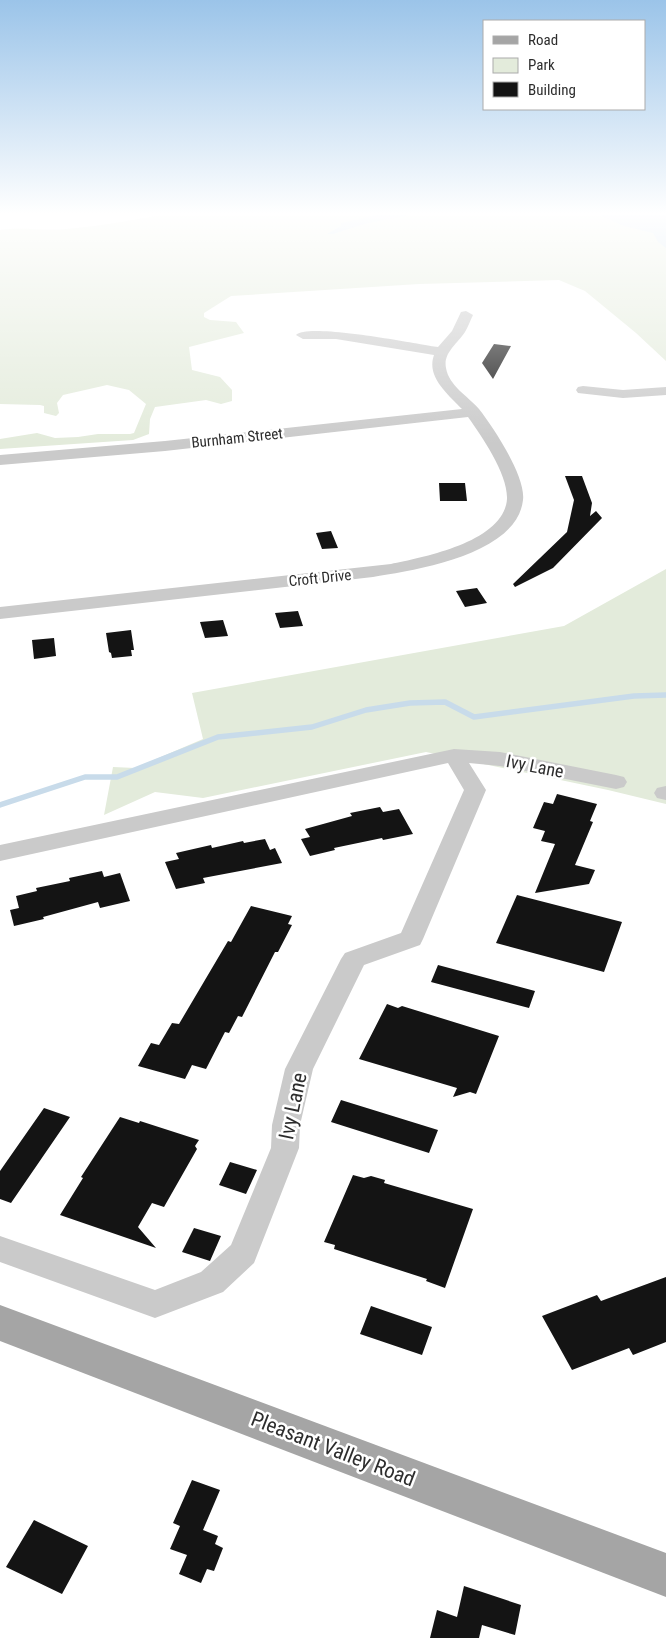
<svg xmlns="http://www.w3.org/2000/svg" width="666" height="1638" font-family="'Roboto Condensed',sans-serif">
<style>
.green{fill:#e3ebdb}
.water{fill:#c8dbea}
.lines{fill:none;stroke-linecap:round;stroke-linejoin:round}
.stream{stroke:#c8dbea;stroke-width:5.5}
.building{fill:#141414}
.minor{fill:#cacaca;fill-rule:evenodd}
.major{fill:#a5a5a5;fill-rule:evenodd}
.labels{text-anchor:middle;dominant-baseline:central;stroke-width:5;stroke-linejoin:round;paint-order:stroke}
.far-street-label{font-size:15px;fill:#2d2d2d;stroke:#fff}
.street-label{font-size:18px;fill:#2d2d2d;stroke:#fff}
.near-street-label{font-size:21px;fill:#2d2d2d;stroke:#fff}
</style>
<rect width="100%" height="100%" fill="#fff"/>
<path class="green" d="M160,215H666V361L636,333L585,291L559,280L419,284L231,296L204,313V317L210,320L236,322L244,333L189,347L192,370L220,377L232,390V401L221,404L206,400L155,407L150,419L149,434L133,440L0,449V439L37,433L55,438L78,437L98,434H130L134,433L146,404L129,390L107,385L63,395L57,403L59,413L56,416L44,413V406L40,405L0,404V230C22,227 44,231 67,229C98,226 129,221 160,215Z
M666,569V804L608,790L426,752L203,798L155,792L104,815L113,767L135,768L203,739L192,693L564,626Z"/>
<path class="water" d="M377,215H410L364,224L333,234H327L341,226V223Z
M599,215H666V248L658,242L653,233L624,226Z"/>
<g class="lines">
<path class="stream" d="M0,805L85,777H117L218,737L312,727L366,710L410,703L445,702L474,717L634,696L666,695"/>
</g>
<path class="building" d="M494,344L511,346L493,379L482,363Z
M565,476H582L592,503L590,516L596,511L602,518L553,568L515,587L513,584L567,532L574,500Z
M439,483H465L467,501H440Z
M331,531L338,548L322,549L316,533Z
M477,588L487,603L465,607L456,591Z
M298,611L303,626L280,628L275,613Z
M223,620L228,636L205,638L200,622Z
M131,630L134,650H131L132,656L112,658L111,653L109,652L106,633Z
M54,638L56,656L34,659L32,640Z
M557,794L597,804L590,821L593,822L575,865L595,870L589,884L535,893L555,844L541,841L545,831L533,828L544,802L553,804Z
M380,807L383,812L399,809L413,834L383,840L382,838L334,848L335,850L310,856L301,839L310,837L305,829L352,816L350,813Z
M265,839L270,850L275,848L282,863L203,878L205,883L176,889L165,862L179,859L176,853L211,845L212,848L243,841L244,843Z
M102,871L104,877L120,873L130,901L100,908L98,902L43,917L44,919L14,926L10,910L19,908L16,896L37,891L36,888L70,881L69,878Z
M517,895L622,922L604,972L496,943Z
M251,906L292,916L288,924L292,925L278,952H275L242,1017L238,1016L229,1033L225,1032L206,1069L192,1065L185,1079L138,1066L151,1043L159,1045L172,1023L179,1024L228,941L231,942Z
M438,965L535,991L529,1008L431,982Z
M387,1004L398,1008L402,1006L499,1036L476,1094L470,1092L453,1097L457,1088L359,1059Z
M341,1100L438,1130L429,1153L331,1122Z
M44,1108L70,1117L11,1203L0,1199V1171Z
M120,1117L139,1123L140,1121L199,1140L195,1146L197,1149L164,1207L152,1203L138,1227L156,1248L60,1215L83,1178L81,1177Z
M230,1162L257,1170L246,1194L219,1185Z
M353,1175L364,1178L371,1176L385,1180L384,1183L473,1209L445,1288L426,1281L427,1279L334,1249L335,1245L324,1242Z
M194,1228L221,1236L210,1261L182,1252Z
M666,1277V1342L633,1355L629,1348L572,1370L542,1316L597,1295L601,1301Z
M371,1306L432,1327L422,1355L360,1334Z
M192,1480L220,1490L203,1530L218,1536L215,1544L223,1548L214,1571L207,1569L201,1583L179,1574L187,1555L170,1549L180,1526L173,1523Z
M34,1520L88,1546L62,1594L6,1567Z
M464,1586L521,1605L515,1635L482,1625L479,1638H430L437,1610L457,1617Z"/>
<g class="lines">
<path class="minor" d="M466,311L473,315C470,321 468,327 465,332C457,344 443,353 446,368C449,386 468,396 479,409C493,427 526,476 523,500C517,555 415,570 373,577L0,619V607L391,564C424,557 504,542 507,499C508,474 482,437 468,417L165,451L0,465V455L165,441L462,409C448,394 426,377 434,355L336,339H303L296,335C307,322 417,344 438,347L452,331L461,312Z
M583,386L623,390L666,387V395L623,398L578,393L576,390L578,387Z
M454,749L500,752L616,775L624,777L627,782L624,787L616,789L500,766L469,763L486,790L423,939L420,945L364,965L313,1069L300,1125L299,1148L254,1263L223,1292L155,1318L0,1262V1236L155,1290L201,1272L231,1245L271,1148L272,1125L285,1069L341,959L345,953L401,933L464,790L448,763L0,861V845Z
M666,786V800L657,798L654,793L657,788Z"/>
<path class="major" d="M0,1305L666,1553V1597L0,1341Z"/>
</g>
<linearGradient id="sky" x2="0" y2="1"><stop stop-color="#9bc4e9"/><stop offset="0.48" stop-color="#fff"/><stop offset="1" stop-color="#fff" stop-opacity="0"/></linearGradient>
<rect width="666" height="444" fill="url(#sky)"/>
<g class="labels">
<g class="far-street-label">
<text transform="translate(237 438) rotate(-6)">Burnham Street</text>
<text transform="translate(320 578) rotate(-6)">Croft Drive</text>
</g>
<g class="street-label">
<text transform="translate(535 766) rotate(11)">Ivy Lane</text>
</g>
<g class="near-street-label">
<text transform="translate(293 1106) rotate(-78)">Ivy Lane</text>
<text transform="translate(333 1449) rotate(21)">Pleasant Valley Road</text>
</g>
</g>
<rect x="483" y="20" width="162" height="90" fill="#ffffff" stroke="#ababab"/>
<rect x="493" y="36" width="25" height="8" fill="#a5a5a5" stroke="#ababab"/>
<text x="528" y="45" font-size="15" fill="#2d2d2d">Road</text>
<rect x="493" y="58" width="25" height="15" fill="#e3ebdb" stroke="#ababab"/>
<text x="528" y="70" font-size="15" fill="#2d2d2d">Park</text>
<rect x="493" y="82" width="25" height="15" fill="#141414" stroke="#ababab"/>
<text x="528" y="95" font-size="15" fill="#2d2d2d">Building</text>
</svg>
